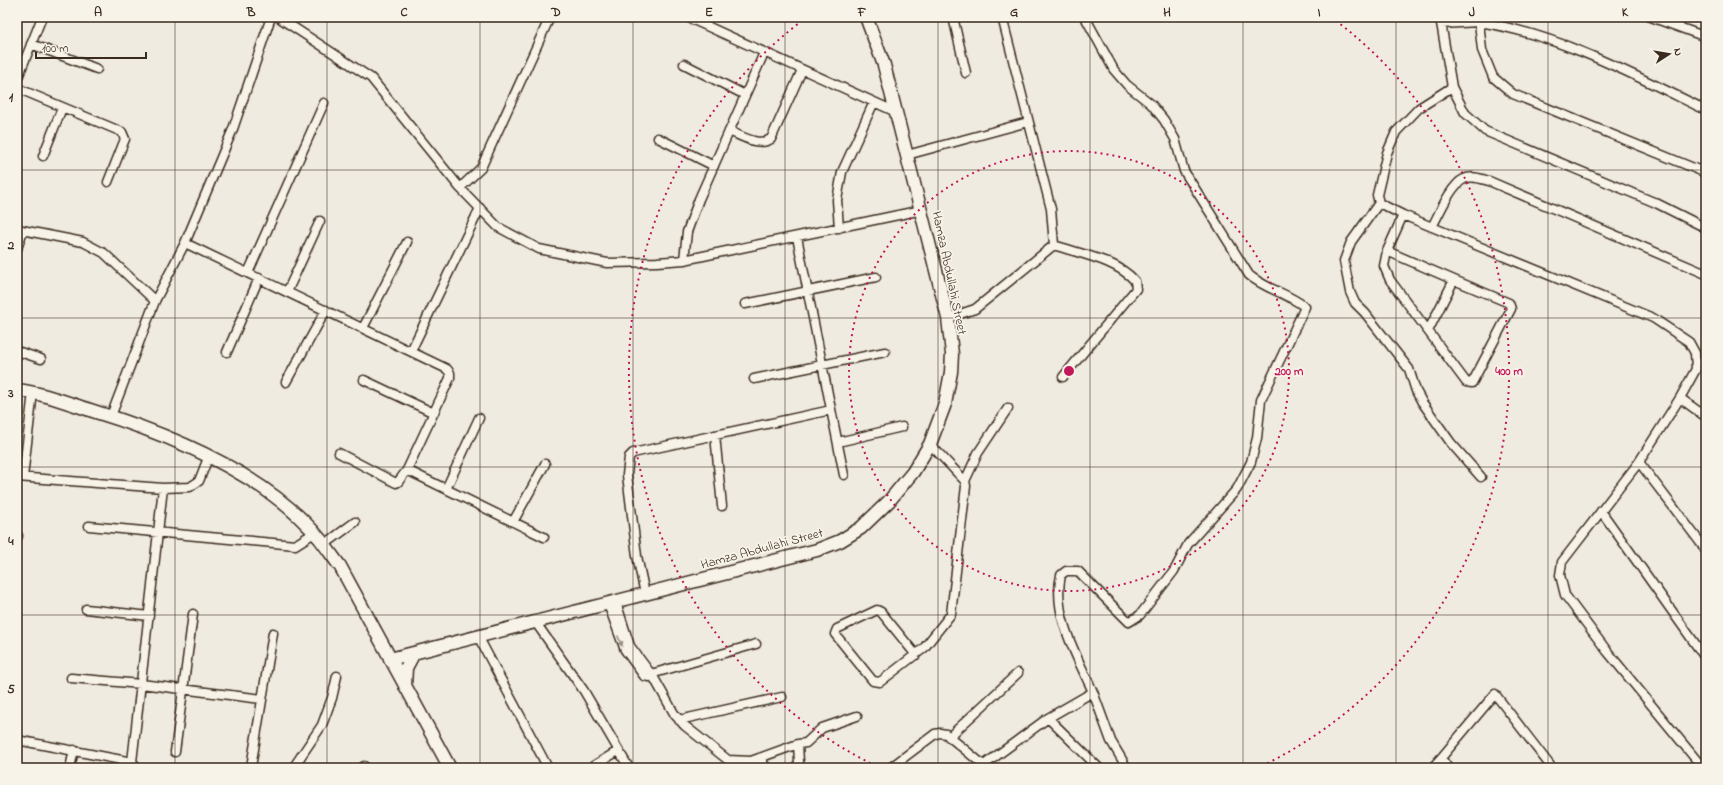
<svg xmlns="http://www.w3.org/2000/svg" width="1723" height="785" font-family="'Indie Flower',sans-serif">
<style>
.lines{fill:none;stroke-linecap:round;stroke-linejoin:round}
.street-casing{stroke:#3b2a1e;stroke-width:11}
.secondary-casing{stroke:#3b2a1e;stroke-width:15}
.street{stroke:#f7f3e8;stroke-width:8}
.secondary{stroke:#f7f3e8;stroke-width:12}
.oneway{fill:#998e83}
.grid{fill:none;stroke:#3b2a1e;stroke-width:1;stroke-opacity:0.55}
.ring{fill:none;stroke:#c2185b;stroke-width:2;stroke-dasharray:2 4}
.labels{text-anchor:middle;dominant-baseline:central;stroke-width:3.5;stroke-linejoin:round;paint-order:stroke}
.street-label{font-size:13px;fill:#3b2a1e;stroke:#f7f3e8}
.centre{fill:#c2185b;stroke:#f7f3e8;stroke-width:2}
.ring-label{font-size:12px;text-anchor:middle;font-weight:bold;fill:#c2185b;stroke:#f7f3e8;stroke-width:3.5;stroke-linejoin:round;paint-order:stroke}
.neatline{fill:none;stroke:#3b2a1e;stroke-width:1.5}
.grid-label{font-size:13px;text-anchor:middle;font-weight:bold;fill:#3b2a1e}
</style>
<rect width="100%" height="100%" fill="#efebe0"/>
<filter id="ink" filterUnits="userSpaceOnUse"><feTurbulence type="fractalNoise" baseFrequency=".025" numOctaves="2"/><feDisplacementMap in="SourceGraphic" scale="8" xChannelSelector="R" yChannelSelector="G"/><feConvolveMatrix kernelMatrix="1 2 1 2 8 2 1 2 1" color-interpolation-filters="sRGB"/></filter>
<g filter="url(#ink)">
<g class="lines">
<defs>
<path id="street" d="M278,17L371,78L460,188L498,227L539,249L607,263L657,262L684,260L922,210
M687,17L896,112
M953,17L966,73
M1002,17L1051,209L1054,245
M1085,17L1114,70L1127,85L1151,104L1164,120L1175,139L1184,171L1249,275C1265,289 1288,293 1305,307L1261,400L1257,438L1251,462L1237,489L1188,544L1174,571L1140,615L1129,622L1078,571H1066L1061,575C1052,615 1077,656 1093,692
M1440,17L1452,87L1465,113L1485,131L1656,203L1706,228
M1651,17L1706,37
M1479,22C1558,34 1634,75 1706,110
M1441,24L1479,22L1482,50L1493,77L1513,94L1706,173
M31,44L97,69
M684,64L745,95
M17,80L42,17
M1452,87L1419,108L1396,132L1387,153L1377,195L1379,203L1403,215L1653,318L1689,342L1695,353L1696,369L1680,398L1639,462L1562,562L1560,575L1565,595L1607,651L1703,768
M17,88L122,132L125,139L108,182
M729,131C742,136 758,147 771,139L802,70
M658,138L714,166
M907,155L1028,122
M43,156L62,108
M460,188L481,168L550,17
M1379,203L1351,242L1344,261L1350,292L1355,303L1365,313L1409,369L1416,391L1422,402L1451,443L1481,477
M1403,215L1387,251L1384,266L1390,280L1466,382L1472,383L1511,309L1509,303L1454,280
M1432,227C1439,214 1451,185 1464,179C1472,175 1482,179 1489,181L1706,274
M839,228L837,200L842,172L874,102
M17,229L83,242L104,253L155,301
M797,237L844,475
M185,243L447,369L450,373V378L407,470L398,482L396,483L339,453
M1054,245C1080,254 1117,260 1135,281L1136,289L1063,377
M17,249L23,230
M1387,251L1454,280L1428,331
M684,260L687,232L699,199L764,53
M248,273L324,103
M287,292L320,221
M745,304L876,277
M948,318L975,309L1054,245
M363,328L407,242
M17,351L41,359
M411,351L480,208
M227,352L259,278
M754,379L885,352
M364,380L434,413
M286,382L326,310
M1680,398L1706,417
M111,416L155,301L185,243L233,129L271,17
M715,435L722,506
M838,442L902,427
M930,444L965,481
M1639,462L1706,550
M407,470L544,537
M17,477L163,488L190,487L199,481L208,458
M23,477L33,392
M446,489L479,418
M1601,511L1706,659
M513,522L545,464
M89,526L295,545L314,533
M17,535L18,536
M324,545L355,522
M645,594L637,556L627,475L629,457L633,453L831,410
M616,602L630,646L654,678L675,715L685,726L728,760L751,761L798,744L806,743L822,728L857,716
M608,604L625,650L644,676L649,677
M86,609L149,616
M536,623L584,691L629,768
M479,638L548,768
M916,655L881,612L877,610L837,629L835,634L873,681L880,682L924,648L951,614L966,486L965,481L978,453L1008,408
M644,676L756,644
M71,678L141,684L262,699
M1048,718L1099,768
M679,720L782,697
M949,737L1018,673
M17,740L132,762L138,768
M175,752L193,614
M759,758L767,768
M1441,758L1495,694L1552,768
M252,761L273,633
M132,762L163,488
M984,765L1048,718L1093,692L1111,741L1127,768
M70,768L74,750
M293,768L322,725L332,698L337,676
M362,768L364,766
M590,768L618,751
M796,768L799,762L798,744
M890,768L935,734L940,733L946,734L987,768
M1432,768L1441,758L1448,768"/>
<path id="secondary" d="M17,390C43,393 68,403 93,411C171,435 267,475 320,539C327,548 333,557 340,566L450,768
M390,659L817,550L840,541L861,528L889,501L913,472L930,444L945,404L951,372L952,354L948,318L884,65L866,17
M405,686L406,668L414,653"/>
</defs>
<use href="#street" class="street-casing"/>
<use href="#secondary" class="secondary-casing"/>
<use href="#street" class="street"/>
<use href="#secondary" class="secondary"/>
</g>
<defs><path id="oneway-solid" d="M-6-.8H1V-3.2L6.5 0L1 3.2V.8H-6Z"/></defs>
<use class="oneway" href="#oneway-solid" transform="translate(620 641) rotate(67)"/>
</g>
<path class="grid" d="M175,17V768M327,17V768M480,17V768M633,17V768M785,17V768M938,17V768M1090,17V768M1243,17V768M1396,17V768M1548,17V768M17,170H1706M17,318H1706M17,467H1706M17,615H1706"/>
<g class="ring">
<circle cx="1069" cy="371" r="220"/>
<path d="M876 766A440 440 0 0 1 807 17M1331 17A440 440 0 0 1 1262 766"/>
</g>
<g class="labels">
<g class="street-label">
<text transform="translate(949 273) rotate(78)">Hamza Abdullahi Street</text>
<text transform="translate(762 549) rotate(-15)">Hamza Abdullahi Street</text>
</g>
</g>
<circle cx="1069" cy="371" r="6" class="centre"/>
<g class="ring-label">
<text x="1289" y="375">200 m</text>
<text x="1509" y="375">400 m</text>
</g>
<rect width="1723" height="785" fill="none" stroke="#f7f3e8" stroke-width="44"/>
<g transform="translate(1669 54) rotate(78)" stroke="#f7f3e8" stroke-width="3" paint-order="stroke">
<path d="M0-3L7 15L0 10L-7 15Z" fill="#3b2a1e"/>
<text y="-6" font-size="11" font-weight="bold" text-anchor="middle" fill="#3b2a1e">N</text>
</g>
<path d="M36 52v6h110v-6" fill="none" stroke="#3b2a1e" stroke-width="2"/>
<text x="42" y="52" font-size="12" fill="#3b2a1e" stroke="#f7f3e8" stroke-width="3" paint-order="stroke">100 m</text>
<rect x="22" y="22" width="1679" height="741" class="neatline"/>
<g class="grid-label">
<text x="98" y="16">A</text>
<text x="251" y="16">B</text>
<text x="404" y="16">C</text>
<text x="556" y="16">D</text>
<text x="709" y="16">E</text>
<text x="862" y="16">F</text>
<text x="1014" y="16">G</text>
<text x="1167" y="16">H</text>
<text x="1319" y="16">I</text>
<text x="1472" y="16">J</text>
<text x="1625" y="16">K</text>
<text x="11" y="101">1</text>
<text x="11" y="249">2</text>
<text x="11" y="397">3</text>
<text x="11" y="545">4</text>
<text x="11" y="693">5</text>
</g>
</svg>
